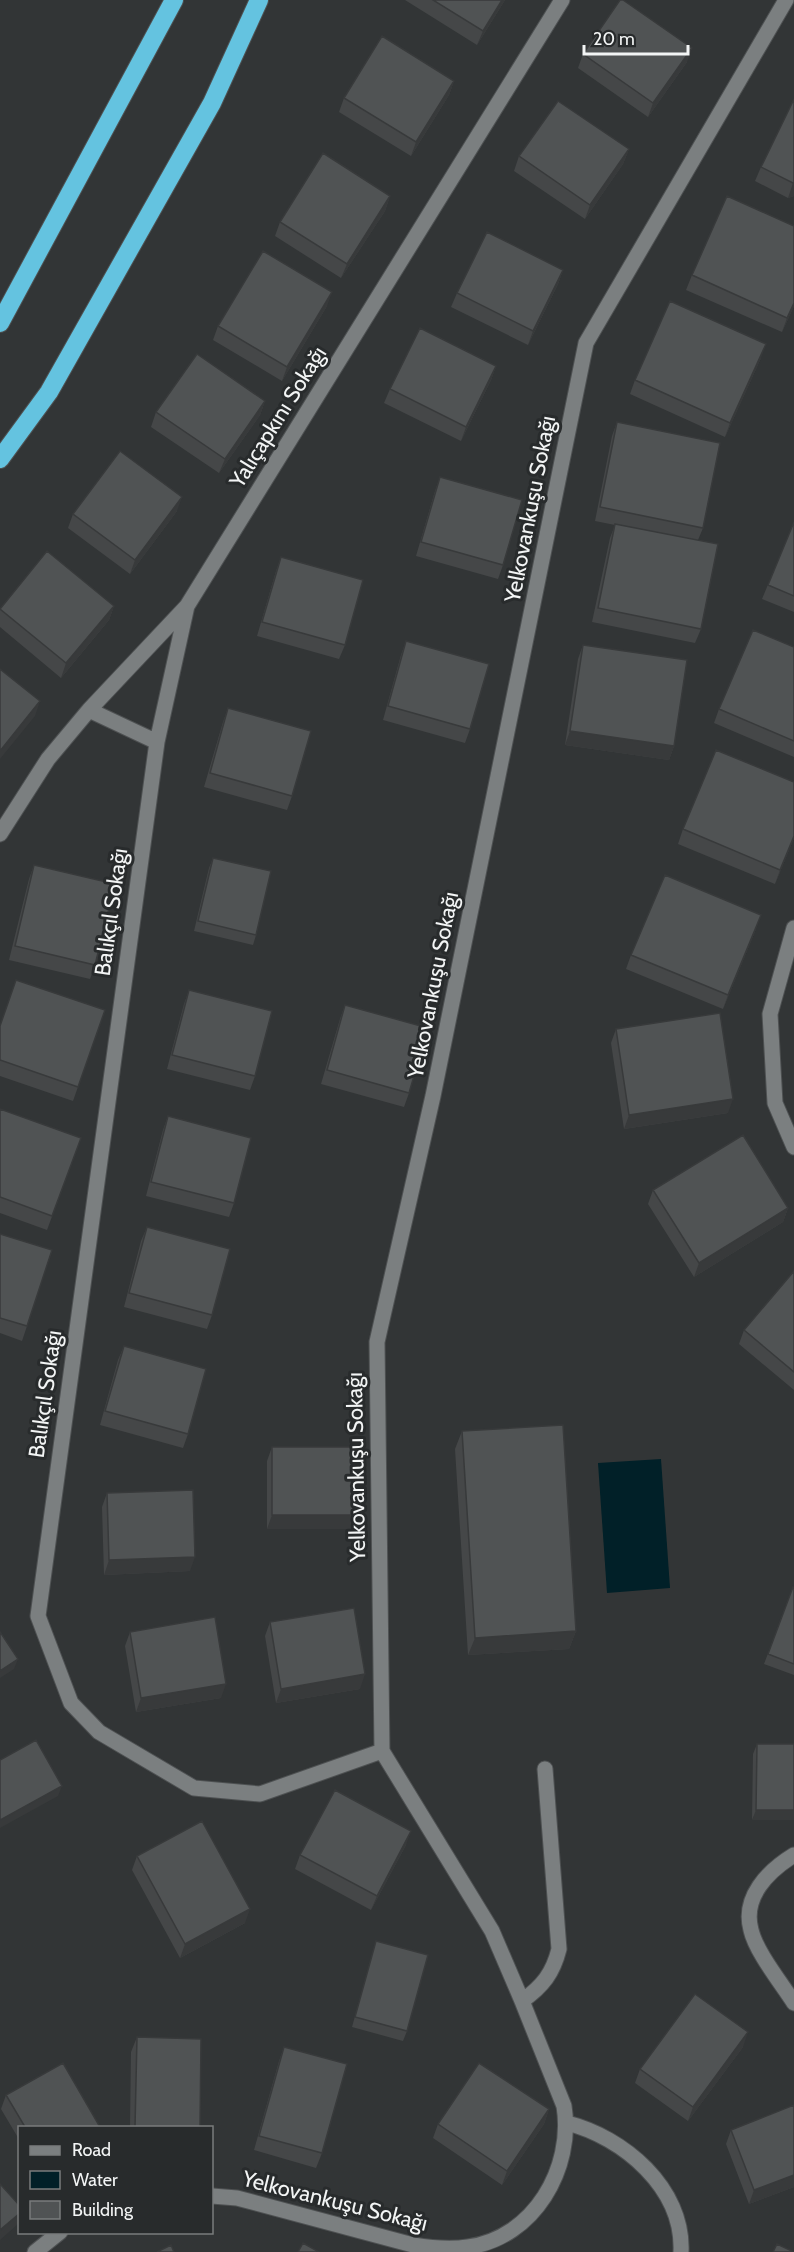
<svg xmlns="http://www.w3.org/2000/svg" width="794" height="2252" font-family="Cabin,sans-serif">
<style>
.water{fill:#012028}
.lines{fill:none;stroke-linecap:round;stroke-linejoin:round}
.minor-casing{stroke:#4e5152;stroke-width:17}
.highway-casing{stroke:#4e5152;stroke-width:20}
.minor{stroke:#7b7f80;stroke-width:15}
.highway{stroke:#64c3e0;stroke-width:18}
.wall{fill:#454748}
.shaded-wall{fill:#383a3b}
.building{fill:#505354;stroke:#383a3b;stroke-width:1.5}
.labels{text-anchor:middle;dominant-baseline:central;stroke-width:6;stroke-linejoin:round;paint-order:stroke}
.street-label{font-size:22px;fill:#f3f5f5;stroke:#282b2c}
</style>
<rect width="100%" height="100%" fill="#323536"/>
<path class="water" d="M661,1459L670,1588L607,1593L598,1463Z"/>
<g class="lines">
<defs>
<path id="minor" d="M187,606L157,742L38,1616L71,1703L99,1732L194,1788L260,1794L382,1751
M89,710L157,742
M0,834L48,759L89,710L187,606L562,0
M794,928L770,1014L775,1103L794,1147
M794,1855C768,1871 742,1897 751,1930C756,1952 782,1984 794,2003
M522,2001C543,1986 553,1973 559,1949L545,1769
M567,2123C623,2137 684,2188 681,2252
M212,2196L237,2198L413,2245C431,2248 449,2250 468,2247C534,2238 574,2168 564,2106L522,2001L492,1931L382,1751L377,1342L433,1096L586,343L786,0
M35,2252L60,2232"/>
<path id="highway" d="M0,323L174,0
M0,459L49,392L212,103L259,0"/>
</defs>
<use href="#minor" class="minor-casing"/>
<use href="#highway" class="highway-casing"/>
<use href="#minor" class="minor"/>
<use href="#highway" class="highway"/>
</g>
<path class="wall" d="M405,0H505L477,45Z
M583,54L687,62L648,117L578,68Z
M454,81L449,95L411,156L339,112L344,98Z
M794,99V196L788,198L755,181L761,167Z
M629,149L623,164L585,219L514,171L519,156Z
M390,196L385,211L341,278L275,236L280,222Z
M563,270L558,284L528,345L451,307L457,293Z
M692,275L794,306L782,332L686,290Z
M327,306L282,381L213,340L218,326Z
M761,358L725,437L630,394L635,380Z
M496,366L491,380L461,441L384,403L390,389Z
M265,401L260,415L219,473L151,427L156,412Z
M617,422L703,528L698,540L701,629L695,643L592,622L610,538L615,525L595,521L612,436Z
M440,477L503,565L498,579L416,556L435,491Z
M177,511L130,574L68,528L73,514Z
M794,522V612L762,599Z
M281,557L345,645L339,659L257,636L276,571Z
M114,606L109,620L61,678L0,627V609Z
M406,641L470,729L465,743L383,720L401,655Z
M583,645L674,746L669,760L565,745L578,659Z
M794,647V757L714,723L719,709Z
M228,708L292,796L287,810L204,787L223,722Z
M683,829L794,838L775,884L678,844Z
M213,858L256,935L253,945L194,931L209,868Z
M34,865L95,965L90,979L9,960L29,879Z
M756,929L723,1009L626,969L631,955Z
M189,990L255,1076L250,1090L167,1069L184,1004Z
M345,1005L409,1093L404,1107L321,1084L340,1019Z
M105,1010L73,1101L0,1076V1025Z
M616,1029L728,1113L624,1129L611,1043Z
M0,1109L81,1138L47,1230L0,1213Z
M168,1116L234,1203L229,1217L146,1196L163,1130Z
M653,1190L788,1208L783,1222L694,1277L648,1204Z
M147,1227L212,1315L207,1329L124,1307L141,1241Z
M0,1234L27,1326L22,1341L0,1333Z
M794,1271V1390L739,1344L744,1330Z
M124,1346L188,1434L183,1448L100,1425L118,1360Z
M462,1431L576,1631L569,1649L468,1655L455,1449Z
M272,1447L353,1529H267V1461Z
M107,1493L190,1571L104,1575L102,1507Z
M793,1587L794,1588V1675L764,1664Z
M270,1622L360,1689L276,1703L265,1636Z
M130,1632L221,1698L136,1712L125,1646Z
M757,1744H794L752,1820L753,1754Z
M406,1845L371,1910L295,1869L300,1855Z
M137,1856L245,1923L180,1958L132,1870Z
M376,1941L407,2031L403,2041L352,2027L373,1951Z
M137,2037L200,2127H130L131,2052Z
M284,2047L322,2153L316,2168L254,2150L279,2061Z
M743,2047L688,2121L635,2083L640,2069Z
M6,2095L100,2127H20V2141L1,2109Z
M794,2105V2187L749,2204L726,2144L731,2130Z
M549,2109L544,2124L502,2185L433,2138L438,2124Z"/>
<path class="shaded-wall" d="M502,0H505L477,45L483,31Z
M692,48L687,62L648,117L653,103Z
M454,81L449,95L411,156L416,142Z
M629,149L623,164L585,219L590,205Z
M793,183H794V196L788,198Z
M390,196L385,211L341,278L347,264Z
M563,270L558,284L528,345L533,331Z
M332,292L327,306L282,381L287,367Z
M794,303V306L782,332L787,318Z
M766,344L761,358L725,437L730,423Z
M496,366L491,380L461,441L466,427Z
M265,401L260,415L219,473L225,459Z
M182,497L177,511L130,574L135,560Z
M114,606L109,620L61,678L66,663Z
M40,701L35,716L0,759V751Z
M570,731L674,746L669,760L565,745Z
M794,836V838L775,884L780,870Z
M761,915L756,929L723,1009L728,995Z
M733,1099L728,1113L624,1129L629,1115Z
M788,1208L783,1222L694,1277L699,1263Z
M272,1515H358L353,1529H267Z
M195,1557L190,1571L104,1575L109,1560Z
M576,1631L569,1649L468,1655L475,1638Z
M18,1659L14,1669L0,1678V1671Z
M365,1674L360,1689L276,1703L281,1689Z
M226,1684L221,1698L136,1712L141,1698Z
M62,1786L58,1796L0,1828V1820Z
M756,1810H794V1820H752Z
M411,1831L406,1845L371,1910L377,1896Z
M250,1909L245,1923L180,1958L185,1944Z
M748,2032L743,2047L688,2121L693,2107Z
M549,2109L544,2124L502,2185L507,2171Z
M794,2175V2187L749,2204L754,2190Z
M20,2213V2220L18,2224L0,2240V2230Z"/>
<path class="building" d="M433,0H502L483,31Z
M620,0H623L692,48L653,103L583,54Z
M382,36L454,81L416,142L344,98Z
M794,99V183H793L761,167Z
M558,101L629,149L590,205L519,156Z
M323,153L390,196L347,264L280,222Z
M727,196L794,226V303L787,318L692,275Z
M487,232L563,270L533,331L457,293Z
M263,251L332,292L287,367L218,326Z
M670,301L766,344L730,423L635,380Z
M420,328L496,366L466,427L390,389Z
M197,354L265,401L225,459L156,412Z
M617,422L720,443L703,528L600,507Z
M120,451L182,497L135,560L73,514Z
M440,477L522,500L503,565L421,542Z
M794,522V596L768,585Z
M615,524L718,544L701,629L598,608Z
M47,551L114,606L66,663L0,609Z
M281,557L363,580L345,645L262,622Z
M753,630L794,647V741L719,709Z
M406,641L489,664L470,729L388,706Z
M583,645L687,660L674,746L570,731Z
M0,669L40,701L0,751Z
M228,708L311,731L292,796L210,773Z
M716,750L794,782V836L780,870L683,829Z
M213,858L271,871L256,935L198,921Z
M34,865L115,884L95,965L15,946Z
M665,875L761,915L728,995L631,955Z
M16,980L105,1010L78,1087L0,1060V1026Z
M189,990L272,1011L255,1076L172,1055Z
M345,1005L428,1028L409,1093L327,1070Z
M720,1013L733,1099L629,1115L616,1029Z
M0,1109L81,1138L52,1216L0,1197Z
M168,1116L251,1138L234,1203L151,1182Z
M743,1135L788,1208L699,1263L653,1190Z
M147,1227L230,1249L212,1315L129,1293Z
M0,1234L52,1250L27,1326L0,1318Z
M794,1271V1372L744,1330Z
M124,1346L206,1369L188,1434L105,1411Z
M563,1425L576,1631L475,1638L462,1431Z
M272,1447H358V1515H272Z
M193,1490L195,1557L109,1560L107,1493Z
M793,1587L794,1588V1664L768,1654Z
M354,1608L365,1674L281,1689L270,1622Z
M215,1617L226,1684L141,1698L130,1632Z
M0,1632L18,1659L0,1671Z
M36,1740L62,1786L0,1820V1760Z
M757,1744H794V1810H756Z
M335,1790L411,1831L377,1896L300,1855Z
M202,1821L250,1909L185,1944L137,1856Z
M376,1941L428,1955L407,2031L355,2017Z
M695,1994L748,2032L693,2107L640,2069Z
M137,2037L201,2039L200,2127H135Z
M284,2047L347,2064L322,2153L259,2136Z
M63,2063L100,2127H25L6,2095Z
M479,2063L549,2109L507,2171L438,2124Z
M794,2105V2175L754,2190L731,2130Z
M0,2184L20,2206V2213L0,2230Z
M303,2243L319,2252H298Z
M777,2244L794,2252H773Z
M171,2245L174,2252H157Z"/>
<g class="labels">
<g class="street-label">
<text transform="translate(278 417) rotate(-58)">Yalıçapkını Sokağı</text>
<text transform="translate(530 509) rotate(-79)">Yelkovankuşu Sokağı</text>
<text transform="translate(111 912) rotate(-82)">Balıkçıl Sokağı</text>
<text transform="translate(433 985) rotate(-79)">Yelkovankuşu Sokağı</text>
<text transform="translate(45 1394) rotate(-82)">Balıkçıl Sokağı</text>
<text transform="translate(356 1467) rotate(-91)">Yelkovankuşu Sokağı</text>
<text transform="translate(335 2201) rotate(14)">Yelkovankuşu Sokağı</text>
</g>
</g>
<rect x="18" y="2126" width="195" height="108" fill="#282b2c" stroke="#797c7c" stroke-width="1.5"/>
<rect x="30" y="2146" width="30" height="9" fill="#7b7f80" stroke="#797c7c" stroke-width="1.5"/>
<text x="72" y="2156" font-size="18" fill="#f3f5f5">Road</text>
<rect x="30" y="2171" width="30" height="18" fill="#012028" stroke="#797c7c" stroke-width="1.5"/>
<text x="72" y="2186" font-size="18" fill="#f3f5f5">Water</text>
<rect x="30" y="2201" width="30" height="18" fill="#505354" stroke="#797c7c" stroke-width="1.5"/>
<text x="72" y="2216" font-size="18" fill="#f3f5f5">Building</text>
<path d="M584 45v9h104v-9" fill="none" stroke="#f3f5f5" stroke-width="3"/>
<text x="593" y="45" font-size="18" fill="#f3f5f5" stroke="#282b2c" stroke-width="4.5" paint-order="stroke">20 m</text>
</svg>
